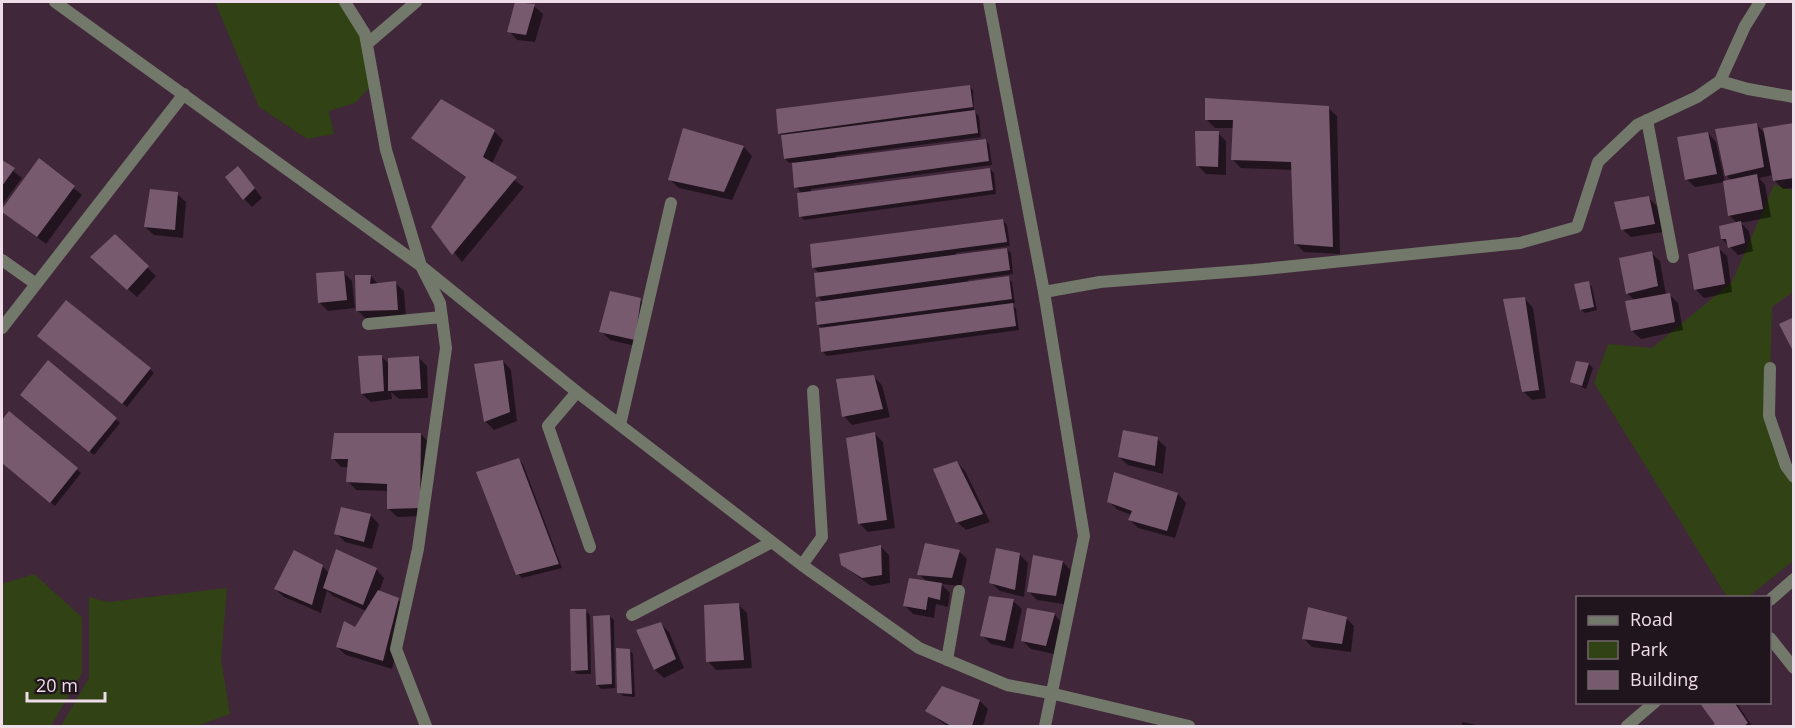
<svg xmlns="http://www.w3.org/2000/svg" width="1795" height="728" font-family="'Open Sans',sans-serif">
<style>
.green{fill:#314214}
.shadow{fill:#0007}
.building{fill:#785a6f}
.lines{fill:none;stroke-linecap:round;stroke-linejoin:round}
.service{stroke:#72786a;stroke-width:12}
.minor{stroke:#72786a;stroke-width:12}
</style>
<rect width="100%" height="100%" fill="#41273a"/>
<path class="green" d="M215,2H338L361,34L371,86L355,103L329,111L334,134L307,139L259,107Z
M1774,185L1793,190V292L1772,307L1769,416L1793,477V561L1748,597H1727L1594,383L1608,344L1652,348L1732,282Z
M34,574L82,617V673L51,726H2V584Z
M227,588L221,659L230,714L197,726H61L89,678V597L108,602Z"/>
<path class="shadow" d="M534,6L543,14L535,42L517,40L509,31Z
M969,86L973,90L974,111L979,116L981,137L836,156V159L985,140L989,144L992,165L811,189V192L990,169L994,173L996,194L804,220L800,216L802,193L796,187L793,162L789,163L785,159L783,137L779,133Z
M1328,108L1337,116L1340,254L1304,252L1296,244L1293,170L1241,168L1232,159L1234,128H1215L1207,120Z
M1756,124L1765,134L1794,124V188L1783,189L1775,181L1773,175L1759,178L1765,185L1771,217L1741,223L1749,231L1753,251L1738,255L1722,239L1738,224L1729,215L1732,181L1727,176Z
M684,130L744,147L752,156L732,200L679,188L670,180Z
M494,131L503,140L492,164L524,187L462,262L433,227L467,178L413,138Z
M1218,133L1226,141V175L1206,174L1198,166Z
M1708,133L1716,142L1725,182L1695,187L1686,179Z
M39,160L82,195L46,244L2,211Z
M2,162L22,178L2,205Z
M246,177L262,198L252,207L244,199Z
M177,194L186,202L183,238L154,235L145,227Z
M1648,197L1657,206L1663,232L1631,237L1622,229Z
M1003,221L1007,225L1010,246L956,253V256L1007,249L1011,253L1013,274L968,280L969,283L1008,278L1012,282L1015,303H1011L1016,309L1019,330L827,356L823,352V329L818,325L823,302L818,296L819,273L814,268Z
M115,236L156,276L137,297L101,265Z
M1718,248L1727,256L1732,292L1704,298L1696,290L1690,255Z
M1651,253L1660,261L1666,295H1670L1678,303L1683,330L1641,339L1632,331L1635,301L1627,293Z
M343,272L352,281L355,308L328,311L319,302Z
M371,276L379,285L395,283L404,291L406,318L366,319L358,311Z
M1588,283L1592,287L1597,310L1585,313L1581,310Z
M1525,299L1533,308L1546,398L1532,400L1524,392Z
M640,300L649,308L643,348L610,340L601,331Z
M43,340L150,369L154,373L127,407Z
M381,356L390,365L418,357L427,366L428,398L399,399L391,392L392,399L371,402L362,394Z
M503,361L511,370L517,421L494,430L485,421Z
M1577,362L1589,364L1593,368L1586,389L1572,382Z
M873,376L882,385L890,417L852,425L844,416Z
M26,399L116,419L120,423L94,455Z
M9,413L81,473L55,506L2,462V422Z
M421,434L429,443L427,516L397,517L389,509V491L356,490L348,481L349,467H341L333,458Z
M875,434L883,442L895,528L868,532L859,523Z
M1157,439L1166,447L1163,474L1128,465L1119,457Z
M519,460L523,464L562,568L522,578L518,574Z
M957,462L965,471L990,522L966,530L957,522Z
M1178,494L1186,503L1175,538L1138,528L1130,520L1132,515L1118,510L1109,502Z
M342,508L371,516L379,524L372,549L345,542L336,533Z
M881,547L889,555L890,583L871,586L842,565Z
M959,551L967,559L961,586L941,584L950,593L948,607L936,604L934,618L913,614L905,606L927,582L919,574Z
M1020,555L1028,563L1024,597L1000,591L991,583Z
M1063,562L1071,571L1064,604L1037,600L1029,592Z
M322,566L329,573L376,569L384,578L379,592L398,600L407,608L392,669L346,655L337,647L355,629L366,611L333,596L327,590L321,613L284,597L275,589Z
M1013,601L1022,609L1013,649L991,644L982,635Z
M739,605L747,613L752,668L716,670L708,661Z
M586,611L590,615L591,674H577L573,670Z
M1054,614L1062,623L1054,654L1031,649L1022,640Z
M610,616L614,620L615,688L601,689L597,685Z
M1346,618L1354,626L1351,652L1312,647L1304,639Z
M661,624L669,632L684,668L664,678L655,670L638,631Z
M629,650L633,654L635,697L623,696L619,692Z
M980,701L988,709L983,726H947L927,711Z
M1701,702H1736L1752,726H1713L1717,724Z
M1463,722L1481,726H1461Z"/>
<path class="building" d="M515,2L535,4L526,35L507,32Z
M970,85L973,107L778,134L776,109Z
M1205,98L1329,106L1333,247L1294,244L1291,162L1231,160L1233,120H1205Z
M441,99L495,130L483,157L517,177L452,255L431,227L466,177L411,138Z
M975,110L978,133L784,159L781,135Z
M1757,123L1764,167L1725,176L1715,129Z
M1794,123V178L1773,181L1763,128Z
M683,128L744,146L724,192L668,180Z
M1195,131H1219L1218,167L1196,166Z
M1708,132L1717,174L1685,180L1677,137Z
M986,139L989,161L794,188L792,163Z
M39,158L75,186L37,237L2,212V209Z
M2,160L15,168L2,186Z
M238,166L255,188L243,200L225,177Z
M990,168L993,190L799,217L797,193Z
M1757,174L1763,209L1728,216L1723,181Z
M150,189L178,192L175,230L144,227Z
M1649,196L1655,224L1621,230L1614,202Z
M1003,219L1007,242L812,268L810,244Z
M1741,221L1745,243L1728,248L1726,239H1721L1719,226Z
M115,234L149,266L127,290L90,257Z
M1719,246L1725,284L1694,290L1688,254Z
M1007,248L1010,270L816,297L814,273Z
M1652,251L1658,286L1626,294L1619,258Z
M344,271L347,300L318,303L316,273Z
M355,275H371L370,284L396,281L398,310L356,311Z
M1009,276L1012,299L817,325L815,302Z
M1589,281L1594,307L1580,310L1574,284Z
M610,291L641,298L635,340L599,332Z
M1670,293L1675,322L1631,331L1625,301Z
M1525,297L1539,390L1522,392L1503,299Z
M66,300L151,368L122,404L37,336Z
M1013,303L1016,326L821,352L819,328Z
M1794,317V353L1779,324Z
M382,355L384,391L361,394L358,356Z
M419,356L421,389L388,391V358Z
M48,360L117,418L89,452L20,395Z
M503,360L510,412L484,422L474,364Z
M1576,361L1589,363L1582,386L1570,382Z
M874,375L883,409L842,417L836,379Z
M9,411L78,468L50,503L2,463V420Z
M1123,430L1158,437L1155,466L1118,457Z
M875,432L887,520L858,524L846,438Z
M334,433H421L420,508L387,509V484L346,482L348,459H331Z
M519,458L559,564L516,575L476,472Z
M957,461L983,514L956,523L933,469Z
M1114,472L1178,493L1167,531L1128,520L1132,511L1107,502Z
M341,507L371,514L364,542L334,534Z
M925,543L960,550L952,578L917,575Z
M881,545L882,575L862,578L841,565L839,554Z
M996,548L1020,553L1015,590L989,583Z
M336,549L377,568L363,605L323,588Z
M294,550L323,565L312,605L274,589Z
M1033,555L1063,561L1056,596L1027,592Z
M909,578L942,583L940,600L928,597L926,610L903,606Z
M378,590L399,598L383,661L336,647L344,621L355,627Z
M989,596L1014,599L1005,641L980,636Z
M739,603L744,660L706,662L704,605Z
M1308,607L1347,617L1342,644L1302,639Z
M1027,608L1055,613L1046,646L1021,641Z
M570,609H586L588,670L571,671Z
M610,615L612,684L596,685L593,616Z
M661,622L676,659L654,670L636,630Z
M616,648L630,649L632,694L617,693Z
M942,686L980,700L972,726H951L925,711Z
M1699,702H1734L1748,723L1744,726H1711L1715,724Z"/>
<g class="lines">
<path class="service" d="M1720,81L1748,89L1794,97
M1770,368L1769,416L1786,466L1794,477
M577,392L548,426L590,547"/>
<path class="minor" d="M55,2L421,266L577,392L802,565L919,648L1007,685L1050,693L1189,726
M345,2L365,34L386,150L421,266L440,303L446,348L418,549L396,649L426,726
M989,2L1044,292L1084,536L1045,726
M367,44L416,2
M1647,120L1673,257
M2,260L36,284
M1044,292L1100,282L1254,270L1520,243L1577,227L1598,162L1637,125L1697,97L1720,81L1745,26L1760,2
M368,324L442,317
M2,328L184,94
M620,425L671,203
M802,565L822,537L813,391
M1770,600L1794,579
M632,615L772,542
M1770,638L1794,668
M947,660L959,591
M1627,726L1655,702"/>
</g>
<rect width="1795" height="728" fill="none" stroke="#eedde8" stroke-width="6"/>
<rect x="1576" y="596" width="195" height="108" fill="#21151d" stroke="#73656e" stroke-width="1.5"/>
<rect x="1588" y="616" width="30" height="9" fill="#72786a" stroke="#73656e" stroke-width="1.5"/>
<text x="1630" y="626" font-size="18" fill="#eedde8">Road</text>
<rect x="1588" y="641" width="30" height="18" fill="#314214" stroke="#73656e" stroke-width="1.5"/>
<text x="1630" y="656" font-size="18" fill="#eedde8">Park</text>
<rect x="1588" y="671" width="30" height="18" fill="#785a6f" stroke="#73656e" stroke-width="1.5"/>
<text x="1630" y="686" font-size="18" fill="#eedde8">Building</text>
<path d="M27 692v9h78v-9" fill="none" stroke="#eedde8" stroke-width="3"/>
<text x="36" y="692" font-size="18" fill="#eedde8" stroke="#21151d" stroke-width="4.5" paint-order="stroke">20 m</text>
</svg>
